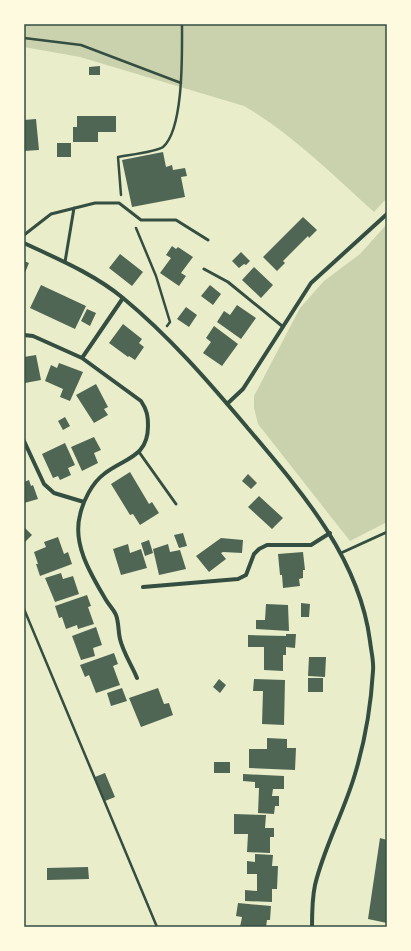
<svg xmlns="http://www.w3.org/2000/svg" width="411" height="951" font-family="Raleway,sans-serif">
<style>
.green{fill:#cad2ad}
.building{fill:#4f6655}
.lines{fill:none;stroke-linecap:round;stroke-linejoin:round}
.path{stroke:#344e41;stroke-width:2.5}
.service{stroke:#344e41;stroke-width:3}
.minor{stroke:#344e41;stroke-width:4}
.neatline{fill:none;stroke:#344e41;stroke-width:1.5}
</style>
<rect width="100%" height="100%" fill="#e9edc9"/>
<path class="green" d="M24,24H387V198L374,212C333,175 292,134 244,106L80,57L24,47Z
M387,224V522L350,541L258,424L254,408V396L300,308L324,281L360,254Z"/>
<path class="building" d="M100,66V75H89V67Z
M77,116H116V132H98V142H73V127H77Z
M36,119L39,150L24,151V120Z
M57,143H71V157H57Z
M163,152L166,167L172,165L173,170L185,168L187,176L181,177L185,197L132,207L122,160Z
M303,217L317,230L309,238L308,236L283,261L285,263L277,271L263,257Z
M172,246L176,249L178,247L193,257L181,273L186,276L179,286L160,273L171,258L166,255Z
M241,252L250,261L246,265L244,264L239,268L232,261Z
M120,254L143,272L132,286L109,268Z
M24,261L29,263L24,275Z
M254,267L273,285L261,298L242,280Z
M41,285L86,306L75,329L30,308Z
M210,285L221,294L213,305L201,296Z
M237,305L256,318L241,339L217,322L224,311L230,315Z
M186,307L197,315L189,327L177,319Z
M87,309L96,313L90,326L81,321Z
M123,324L142,339L139,343L144,347L135,360L129,356L128,357L109,343Z
M214,326L238,344L222,366L203,353L211,342L206,338Z
M36,355L41,380L25,383L24,386V357Z
M59,363L83,372L70,401L60,397L63,389L45,381L51,365L57,368Z
M96,384L108,407L104,409L108,415L94,423L76,395Z
M65,417L70,426L63,430L58,421Z
M94,437L101,450L94,453L98,463L82,471L71,447Z
M65,443L75,465L68,468L71,475L60,480L58,476L53,478L42,454Z
M130,472L149,504L152,502L159,513L140,525L133,514L130,515L111,484Z
M248,474L257,483L251,489L242,481Z
M29,480L31,486L33,485L38,499L24,503V482Z
M259,496L283,518L272,529L248,507Z
M24,527L32,535L24,543Z
M183,533L187,546L179,548L174,535Z
M58,537L64,554L68,552L72,564L40,576L36,564H38L34,552L46,547L44,542Z
M221,538L243,540L242,553L223,552L221,553L226,559L209,572L196,556Z
M149,540L153,553L145,556L141,543Z
M128,544L130,553L141,549L147,568L121,575L113,549Z
M168,544L170,552L180,550L186,569L159,575L153,549Z
M303,552L305,570H303V578L299,579L300,586L283,588L282,575H280L278,554Z
M61,573L63,579L73,576L79,594L55,602L45,578Z
M87,595L91,606L88,607L94,624L78,629L77,625L66,629L62,617L59,618L55,606Z
M301,603L310,604L309,617H301Z
M266,604L288,605L289,631L256,629V620H265Z
M96,627L102,645L93,648L95,656L81,660L72,636Z
M286,634H296L295,648L286,647V655H283V671L264,670V647H248V635L286,636Z
M114,653L118,664L113,666L120,685L96,693L89,675L85,677L80,665Z
M309,657H326L325,677L308,676Z
M308,678H323V692H308Z
M219,679L226,685L220,693L213,687Z
M254,679L285,680L284,725L262,724L263,691H253Z
M122,688L127,701L111,706L107,693Z
M158,688L164,704L169,703L173,715L141,727L129,698Z
M267,738L287,739V748H296L295,770L249,768V749H267Z
M214,762H230V773H214Z
M105,773L115,797L105,801L95,777Z
M243,774L284,776V789H273L272,796H279V806H275L274,814L258,813L259,788H255V782L243,781Z
M234,814L266,815L265,828H274V837H270V853L247,852L248,834H234Z
M380,838L387,840V923L368,919Z
M255,854L273,855L272,866H278L277,889H272V902L245,901V890L257,891V874H247V861L255,862Z
M88,867L89,879L47,880V868Z
M238,903L271,906L270,920H267L266,927H240L242,917L236,916Z"/>
<g class="lines">
<path class="path" d="M24,38L81,45L181,83
M121,195L118,157C128,155 156,152 163,147C184,129 182,52 182,24
M136,228L156,276L170,322L167,326
M24,609L157,927"/>
<path class="service" d="M24,235L51,214L95,203H119L141,220H176L208,240
M65,262L74,208
M204,269L228,282L282,326
M139,452L176,504
M341,553L387,532"/>
<path class="minor" d="M24,243C58,259 94,274 123,298C169,336 208,381 246,426C299,489 359,556 370,641C371,651 374,661 373,671C371,705 365,741 355,774C344,812 324,847 315,885C312,899 312,913 312,927
M123,298L82,358L141,401C147,410 148,416 148,426C148,458 124,458 104,474C92,483 83,501 80,515C72,545 92,576 106,600C109,605 114,610 116,615C119,623 118,631 120,639C123,652 132,666 137,678
M24,335L33,336L82,358
M227,404L243,389L311,283L387,214
M24,441L44,484L54,493L84,502
M143,587L238,579L246,575L254,554L259,549L267,545H311L330,533"/>
</g>
<rect width="411" height="951" fill="none" stroke="#fefae0" stroke-width="50"/>
<rect x="25" y="25" width="361" height="901" class="neatline"/>
</svg>
